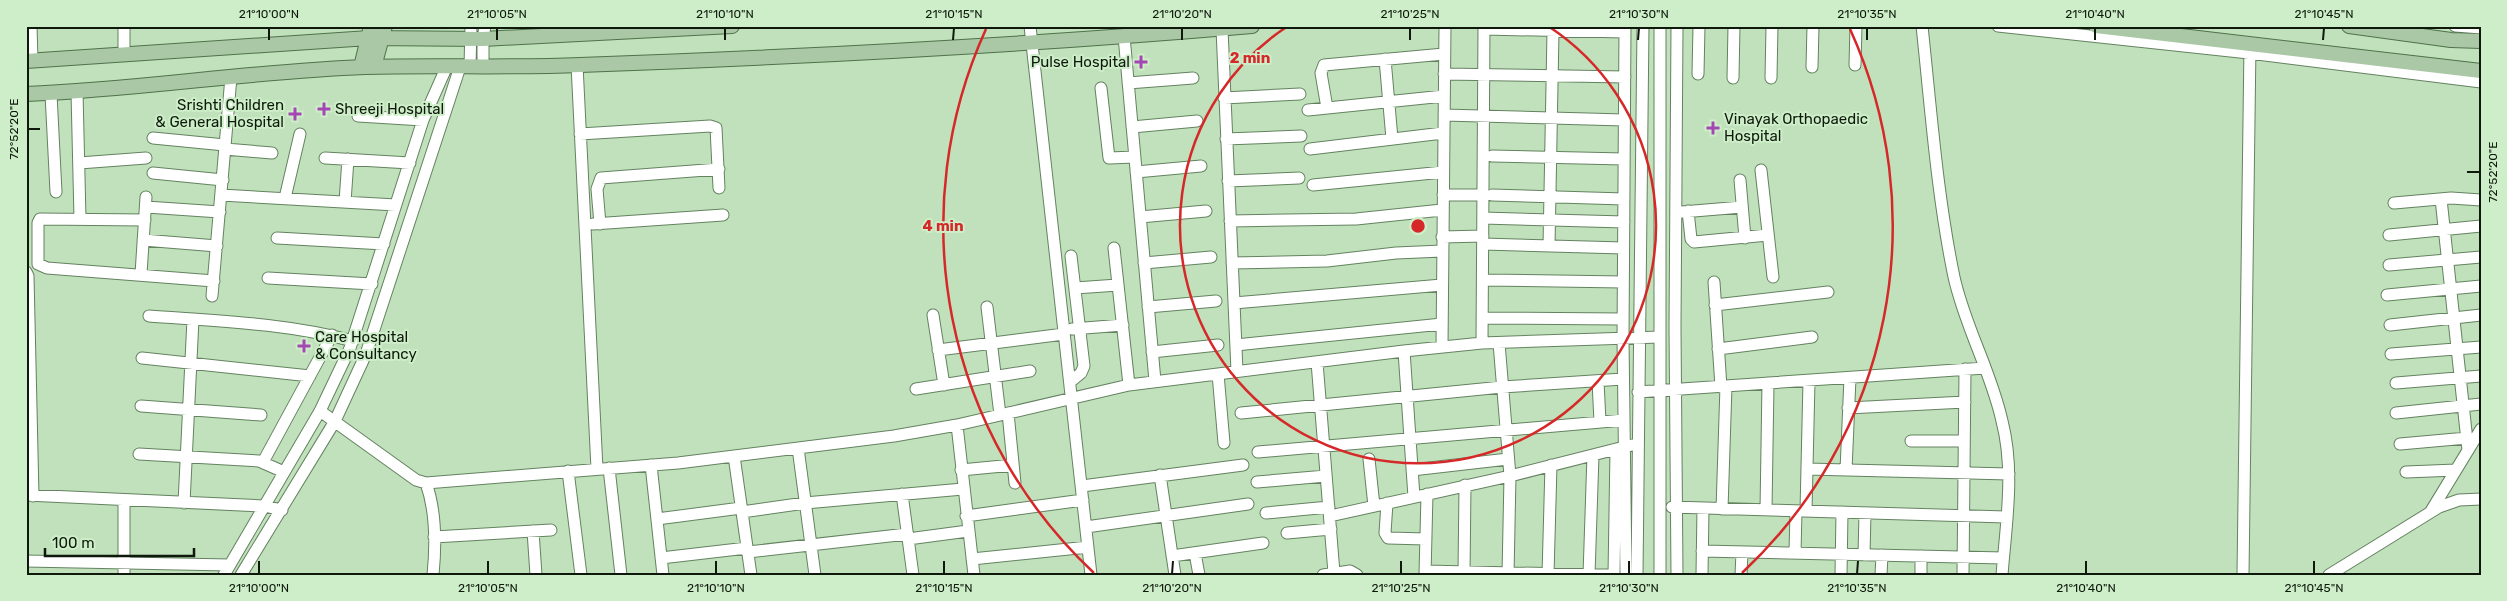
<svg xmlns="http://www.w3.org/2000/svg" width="2507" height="601" font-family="Rubik,sans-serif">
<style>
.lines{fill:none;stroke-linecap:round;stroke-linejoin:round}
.minor-casing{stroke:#648260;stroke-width:13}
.major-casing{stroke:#4f724a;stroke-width:16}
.minor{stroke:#fff;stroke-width:11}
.major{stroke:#aac7a6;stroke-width:14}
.ticks{fill:none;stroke:#0e190c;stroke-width:2}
.ring{fill:none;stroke:#d62828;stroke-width:2.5}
.poi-dot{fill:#a348b3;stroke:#cdeec8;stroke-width:2}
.labels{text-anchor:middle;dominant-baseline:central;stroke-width:4;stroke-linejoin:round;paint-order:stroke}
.poi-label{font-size:15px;fill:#0e190c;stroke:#cdeec8;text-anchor:start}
.centre{fill:#d62828;stroke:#cdeec8;stroke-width:2.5}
.ring-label{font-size:15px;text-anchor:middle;font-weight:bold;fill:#d62828;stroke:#cdeec8;stroke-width:4;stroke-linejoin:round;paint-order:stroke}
.neatline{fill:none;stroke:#0e190c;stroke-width:2}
.ticks-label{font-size:12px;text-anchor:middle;fill:#0e190c}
</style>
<rect width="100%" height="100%" fill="#c0e1bb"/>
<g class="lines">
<defs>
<path id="minor" d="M31,26L32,60
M1030,26L1091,575
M1625,26L1623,339L1626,575
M1660,26V575
M1677,26L1675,327L1677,575
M1922,26C1931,110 1937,195 1954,277C1965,327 1991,371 2002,421C2015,471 2006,524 2002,575
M1998,26L2249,53L2481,82
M2455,26L2481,28
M1222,29L1237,371
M1484,29L1625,32
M1124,36L1155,381
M124,54V26
M1385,59L1392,139
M577,65L597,469
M1855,65L1856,26
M470,67L471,26
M483,67V39L485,26
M1812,67L1813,26
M1444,74L1625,77
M1698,74L1699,26
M1733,78L1734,26
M1771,78L1772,26
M1128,83L1193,78
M1101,88L1109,158L1135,157
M77,92L80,219
M51,94L56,192
M1224,98L1300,94
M1327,108L1321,73L1324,65L1444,54
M1308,110L1444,96
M1444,115L1624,120
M358,116L423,120
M1132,127L1197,121
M580,134L710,126L716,128L719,188
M153,138L225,145
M1226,139L1301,136
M225,149L272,153
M1310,149L1443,133
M1492,156L1624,159
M325,158L410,163
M79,163L146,158
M1761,170L1773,277
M1136,172L1201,166
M153,173L223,180
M1740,180L1745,238
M1228,181L1299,178
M1313,185L1443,172
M221,195L396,205
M1443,195H1483
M1492,195L1624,199
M285,198L300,134
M2441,199L2468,450
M345,202L348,159
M2394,203L2451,198L2481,200
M146,207L220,212
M1688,211L1691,239L1694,242L1768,235
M1682,212L1742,207
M1140,217L1206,211
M1483,218L1624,222
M145,220L40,219L38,223V264L47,268L214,281
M1230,221L1356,219L1442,210
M593,224L723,215
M600,224L597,189L601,178L719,169
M2389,235L2481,226
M1442,237L1483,236
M277,238L384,244
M143,240L217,246
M1483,244L1623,248
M1549,246L1553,31
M1114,248L1129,385
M1144,263L1211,257
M1232,263L1327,261L1396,253L1442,251
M2389,265L2481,257
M26,272L28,276L33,496
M141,274L146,197
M268,278L372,284
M1483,280L1623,282
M1714,282L1721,387
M1075,288L1118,285
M2387,295L2481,286
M212,296L231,77
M1234,303L1442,285
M1715,305L1828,292
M987,307L1000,415
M1148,307L1216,301
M933,315L944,385
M149,316C217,321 286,323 353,341
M1482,318L1623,319
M2390,325L2481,315
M1072,329L1123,325
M1482,343L1484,26
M1499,343L1510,476L1508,575
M1236,345L1442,324
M1442,347L1445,26
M1718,349L1812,337
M938,350L1064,334
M1404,351L1414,497
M1152,352L1218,345
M2391,354L2481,347
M142,358L310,376
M1317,362L1334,573
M1218,374L1224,443
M1598,381L1600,422
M1070,382L1081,373L1084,366L1071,256
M2396,383L2481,376
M916,389L1030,371
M1638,392L1985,368
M141,406L261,415
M1848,408L1965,402
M320,411L416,480L426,483L678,463L894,436L957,425L1129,385L1404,351L1482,343L1660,337
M1008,413L1015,483
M1241,413L1502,387L1623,379
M2396,413L2481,404
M957,425L974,575
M1911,441H1964
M2400,444L2467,438
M798,448L815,575
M1258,452L1624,420
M139,454L259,461L284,472
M734,456L751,575
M1369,459L1374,506
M263,462L332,335
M651,465L663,575
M609,468L621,575
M1807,469L2009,474
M961,470L1013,465
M1412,470L1508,459
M1846,470L1850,378
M568,471L581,575
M2406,472L2456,470
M1160,475L1175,575
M1257,482L1326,476
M426,483C436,511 436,545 433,575
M1082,486L1243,465
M902,494L913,575
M26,495L264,506L282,510
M124,500V575
M184,503L193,319
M1387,503L1385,533L1388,538L1426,539
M1672,507L2006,517
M1722,509L1726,386
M1766,510L1768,383
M1806,511L1809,381
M2431,511L2481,429
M742,512L805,503L963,489
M1266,513L1329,507
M966,516L1083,500
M1330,516L1510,476L1632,445
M657,519L741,508
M1086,527L1248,504
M533,531L536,575
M1287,533L1331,529
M434,537L551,530
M908,539L968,531
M1702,551L2003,558
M748,552L907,534
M1195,553L1199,575
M1795,553L1796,511
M1864,555L1865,513
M1172,556L1263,543
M661,558L747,548
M972,559L1088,547
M26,561L229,565
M1425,571L1613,575
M224,575L320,411L350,348L423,120L447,66
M241,575L335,421L366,354L460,67
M1323,575L1350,571L1357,575
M1425,575L1427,494
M1464,575L1465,485
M1548,575L1551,465
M1589,575L1593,455
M1614,575L1616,449
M1637,575L1643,26
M1702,575L1703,508
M1741,575L1742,552
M1841,575L1842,512
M1881,575L1882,555
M1921,575V556
M1963,575L1965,369
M2243,575L2250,44
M2329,575L2439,507L2459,500L2481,499"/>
<path id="major" d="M2096,26L2481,71
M2349,26L2451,40L2481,41
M26,61L369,38L483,39L732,26
M361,67L371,26
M374,67L385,26
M26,94C139,90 251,71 365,67C437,65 508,68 580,65C805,57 1029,45 1252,26"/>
</defs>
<use href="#minor" class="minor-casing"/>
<use href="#major" class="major-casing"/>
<use href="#minor" class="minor"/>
<use href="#major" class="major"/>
</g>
<path class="ticks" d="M269,40V28M497,40V28M725,40V28M953,40L954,28M1182,40V28M1410,40V28M1638,40L1639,28M1867,40V28M2095,40V28M2323,40L2324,28M28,129H40M2467,172H2480M259,574V561M488,574V561M716,574V561M944,574V561M1172,574L1173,561M1401,574V561M1629,574V561M1857,574L1858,561M2086,574V561M2314,574V561"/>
<g class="ring">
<path d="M1548 26A238 238 0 1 1 1288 26"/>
<path d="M1094 573A475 475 0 0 1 986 29M1850 29A475 475 0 0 1 1742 573"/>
</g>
<g class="poi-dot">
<path d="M1138.5 54.5h5v5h5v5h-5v5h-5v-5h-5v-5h5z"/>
<path d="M321.5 101.5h5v5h5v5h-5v5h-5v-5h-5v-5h5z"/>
<path d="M292.5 106.5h5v5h5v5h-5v5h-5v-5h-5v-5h5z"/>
<path d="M1710.5 120.5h5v5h5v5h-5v5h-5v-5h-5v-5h5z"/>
<path d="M301.5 338.5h5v5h5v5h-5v5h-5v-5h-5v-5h5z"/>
</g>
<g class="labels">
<g class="poi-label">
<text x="1130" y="62" text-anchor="end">Pulse Hospital</text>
<text x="284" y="105" text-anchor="end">Srishti Children<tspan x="284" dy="17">&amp; General Hospital</tspan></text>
<text x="335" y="109">Shreeji Hospital</text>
<text x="1724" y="119">Vinayak Orthopaedic<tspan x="1724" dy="17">Hospital</tspan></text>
<text x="315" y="337">Care Hospital<tspan x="315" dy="17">&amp; Consultancy</tspan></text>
</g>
</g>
<circle cx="1418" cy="226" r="8" class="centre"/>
<g class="ring-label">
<text x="1250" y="63">2 min</text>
<text x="943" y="231">4 min</text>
</g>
<rect width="2507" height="601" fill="none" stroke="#cdeec8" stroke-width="55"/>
<path d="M45 548v8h149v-8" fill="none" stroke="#0e190c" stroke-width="2.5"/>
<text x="52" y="548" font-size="15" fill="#0e190c" stroke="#cdeec8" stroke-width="4" paint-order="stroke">100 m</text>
<rect x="28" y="28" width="2452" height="546" class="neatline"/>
<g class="ticks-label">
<text x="269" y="18">21°10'00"N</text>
<text x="497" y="18">21°10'05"N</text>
<text x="725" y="18">21°10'10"N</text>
<text x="954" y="18">21°10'15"N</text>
<text x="1182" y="18">21°10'20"N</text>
<text x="1410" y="18">21°10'25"N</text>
<text x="1639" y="18">21°10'30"N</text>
<text x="1867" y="18">21°10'35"N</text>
<text x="2095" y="18">21°10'40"N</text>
<text x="2324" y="18">21°10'45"N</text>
<text transform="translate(14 129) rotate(-90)" y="4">72°52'20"E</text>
<text transform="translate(2493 172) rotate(-90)" y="4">72°52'20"E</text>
<text x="259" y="592">21°10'00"N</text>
<text x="488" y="592">21°10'05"N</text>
<text x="716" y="592">21°10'10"N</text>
<text x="944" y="592">21°10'15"N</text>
<text x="1172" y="592">21°10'20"N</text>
<text x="1401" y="592">21°10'25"N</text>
<text x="1629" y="592">21°10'30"N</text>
<text x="1857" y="592">21°10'35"N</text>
<text x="2086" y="592">21°10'40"N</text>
<text x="2314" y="592">21°10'45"N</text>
</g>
</svg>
